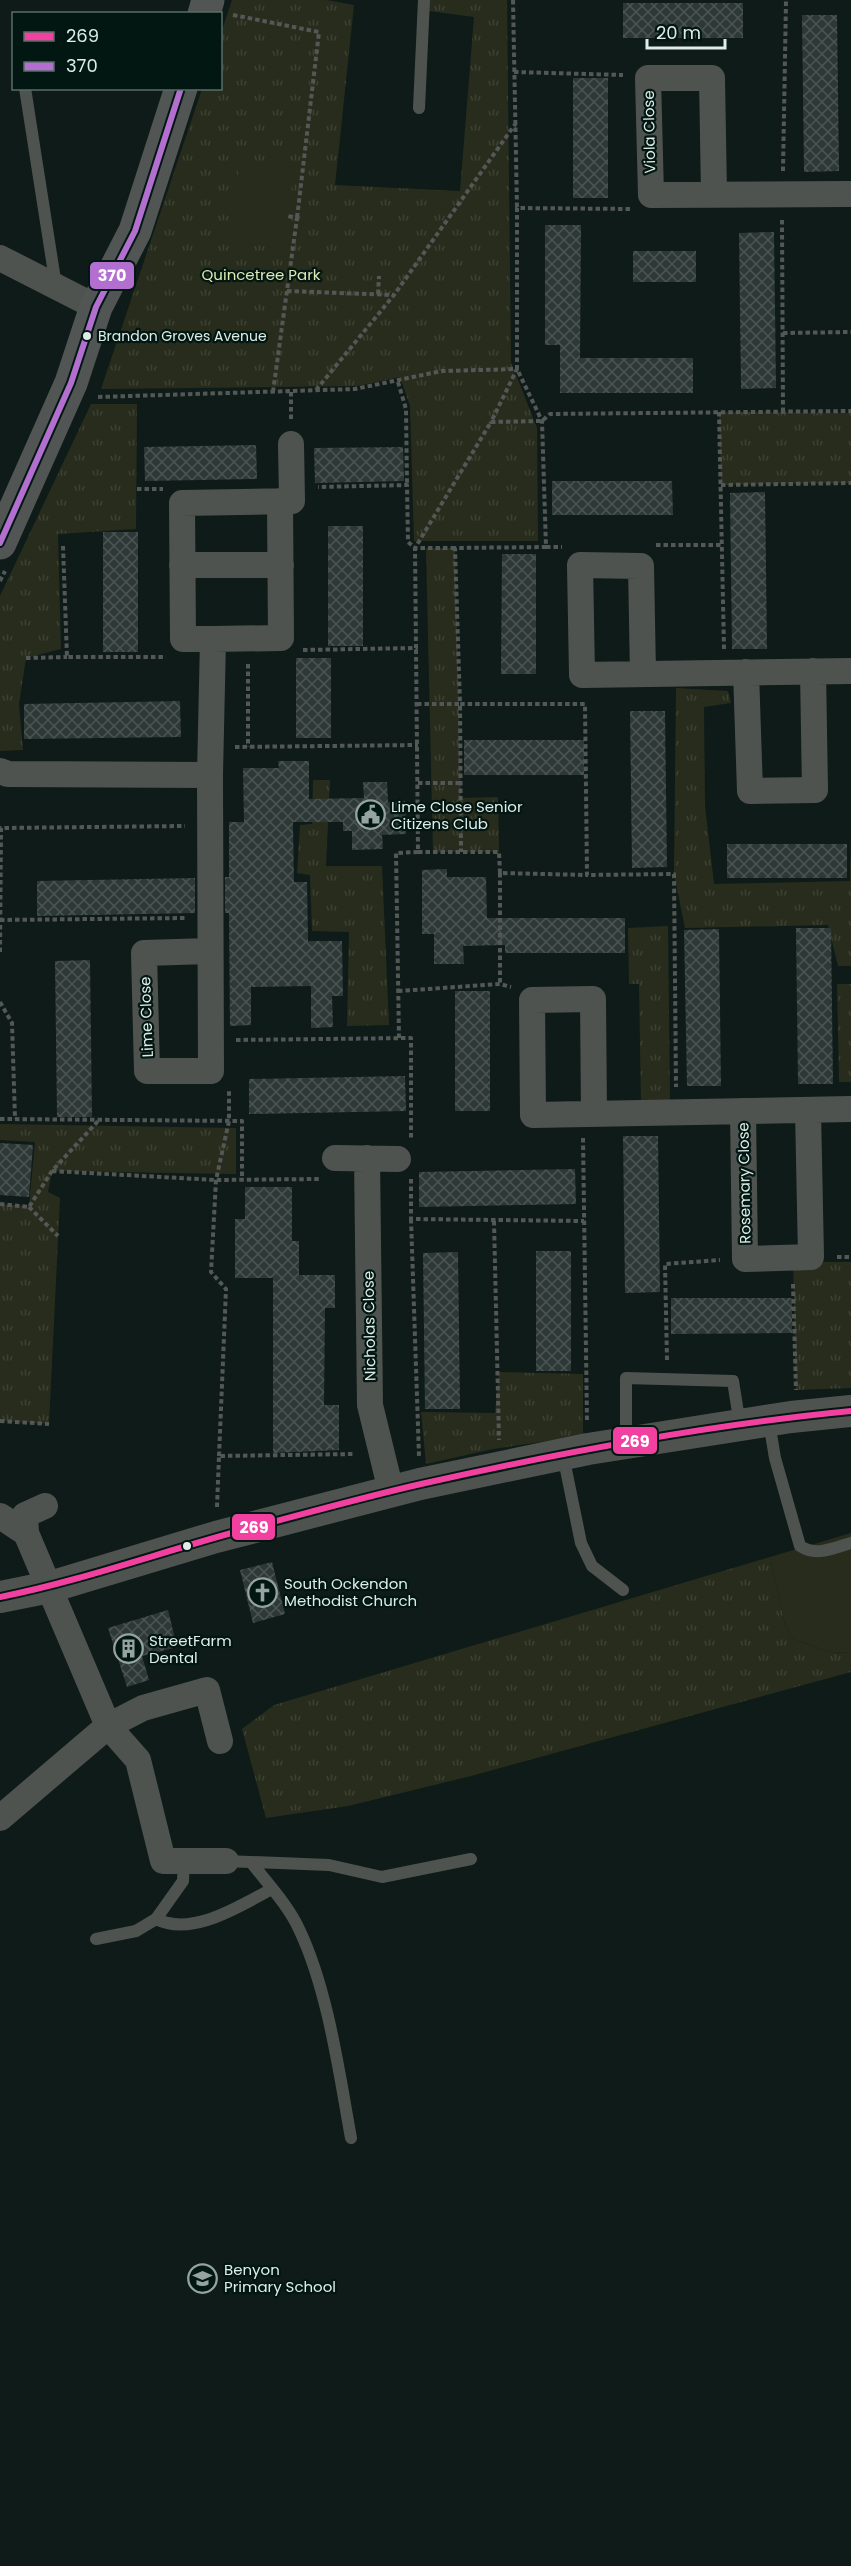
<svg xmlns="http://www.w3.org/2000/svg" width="851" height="2566" font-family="Poppins,sans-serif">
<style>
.grass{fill:url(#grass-tufts)}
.garden{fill:#282c1c}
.building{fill:url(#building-cross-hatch)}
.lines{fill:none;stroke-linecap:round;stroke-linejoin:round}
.path{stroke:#535856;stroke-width:4;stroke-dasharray:4.5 3;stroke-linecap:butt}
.service{stroke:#4f5350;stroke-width:12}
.minor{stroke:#4f5350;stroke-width:26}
.tertiary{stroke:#4f5350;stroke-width:32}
.secondary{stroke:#515553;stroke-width:33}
.bus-1-casing{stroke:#021712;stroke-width:10}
.bus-2-casing{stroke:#021712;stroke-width:10}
.bus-1{stroke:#f240a1;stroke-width:6}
.bus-2{stroke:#b36fd0;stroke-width:6}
.bus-dot{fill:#dfede9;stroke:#021712;stroke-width:2}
.labels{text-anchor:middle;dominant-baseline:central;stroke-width:4.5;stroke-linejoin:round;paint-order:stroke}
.bus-label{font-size:14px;fill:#dfede9;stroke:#021712;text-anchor:start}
.street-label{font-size:15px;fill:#dfede9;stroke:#021712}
.park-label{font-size:15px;fill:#e0e9b2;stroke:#021712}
.poi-label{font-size:15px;fill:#dfede9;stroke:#021712;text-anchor:start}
.line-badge{stroke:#021712;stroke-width:2}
.badge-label{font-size:16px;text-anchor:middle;font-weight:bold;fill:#fff}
</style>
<defs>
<pattern id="grass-tufts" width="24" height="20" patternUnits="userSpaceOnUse" patternTransform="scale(1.5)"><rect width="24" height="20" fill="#282c1c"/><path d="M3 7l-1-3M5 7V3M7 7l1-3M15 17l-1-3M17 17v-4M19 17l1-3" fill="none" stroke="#3c4132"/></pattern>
<pattern id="building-cross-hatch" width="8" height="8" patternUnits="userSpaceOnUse" patternTransform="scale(1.5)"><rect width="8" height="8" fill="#2d3837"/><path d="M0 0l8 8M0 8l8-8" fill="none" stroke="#4b5554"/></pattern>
</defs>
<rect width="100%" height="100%" fill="#0f1b18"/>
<path class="grass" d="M232,0H327L354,5L335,185L460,191L474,17L422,10V0H507L511,362L537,428L538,541H414L410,406L400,377L358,386L101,389L202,89L220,88L221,33Z
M91,404H137L136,529L58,534L61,649L26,658L19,704L23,750L0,751V596Z
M719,412L851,413V483L721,485Z
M426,548H455L461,798L498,797L499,852H433Z
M676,688L728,691L731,703L704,707L705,806L714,884L850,881L851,837V966H838L828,925L685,928L674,874Z
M313,780H330L326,866H382L389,1025L347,1026L349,932L312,931L310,875L297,873L300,825L312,824Z
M668,926L670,1102L641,1104L639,984H629L628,928Z
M837,984H851V1082H839Z
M0,1124L236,1128V1174L52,1171L48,1192L60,1198L49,1424L0,1421V1204L29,1206L35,1142L0,1140Z
M851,1132V1388L796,1390L793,1262H851Z
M499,1372L583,1374V1436L493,1449L426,1464L421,1412L495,1413Z
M770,1557L785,1625L793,1639L830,1652L851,1653V1672L471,1776L348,1806L266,1818L242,1729L274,1705Z"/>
<path class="garden" d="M240,161L294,168L284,248L229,242Z
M851,1533V1653L830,1652L793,1639L785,1625L770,1557Z"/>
<path class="building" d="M623,3H743V38H623Z
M802,15H837L839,171L804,172Z
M573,78H608V198H573Z
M545,225H581L580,358H693V393H560V345H545Z
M774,232L776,388L741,389L739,233Z
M633,251H696V282H633Z
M256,445L257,479L145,481L144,447Z
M403,447L404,481L315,483L314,448Z
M552,481H672L673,515H552Z
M765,492L767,649H732L730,493Z
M328,526H363V646H328Z
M103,532H138V652H103Z
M502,554H536V674H501Z
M296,658H331V738H296Z
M180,701L181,737L24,739V704Z
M630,711H665L667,867L632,868Z
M464,740H584V775H464Z
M278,761H309V799L364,798L363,782H387L388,802L405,801L406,834L382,835L383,849L352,850V831H343V822H293L294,882H307L308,941H342L343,996H332L333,1027L311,1028V986L251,987V1025L230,1026L229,913H225V877H229V822H244L243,768H279Z
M727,844H847V878H727Z
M447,869V877H486L487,918H625V953H505V945L463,946L464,964H434V934H422V870Z
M195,878V913L37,916V881Z
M796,928H831L833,1084H798Z
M719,929L721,1086H687L684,930Z
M90,960L92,1117H57L55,961Z
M455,991H490V1111H455Z
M405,1076L406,1111L249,1114V1079Z
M623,1136H658L660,1292L625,1293Z
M0,1143L33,1145L29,1197L0,1195Z
M575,1169L576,1204L419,1207V1172Z
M245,1187H292V1241H299V1275H335V1308H325L324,1405H339V1450L273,1453V1278H235V1219H245Z
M536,1251H571V1371H536Z
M458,1252L460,1409H425L423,1253Z
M671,1298H792V1333L671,1334Z
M272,1562L285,1614L253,1623L240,1570Z
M168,1610L177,1647L142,1656L149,1680L127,1687L108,1628Z"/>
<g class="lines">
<path class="path" d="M513,0L517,208
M233,15L319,32L297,218
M514,72L623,75
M783,171L786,0
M630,209L517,208V369L542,421L546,547L455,548L460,704H585L587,875L674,874L676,1087
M782,220L783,411
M287,291L394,295
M378,294L379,276
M783,333L851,332
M398,382L406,409L407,485
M316,390L394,295L516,123
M273,392L297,218L288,216
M98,397L355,389L442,371L517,369L491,422L542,421L550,414L851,411
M719,412L724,649
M291,419V391
M721,485L851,483
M137,489H163
M656,545H722
M63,546L67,657H166
M546,547H562
M455,548H415L491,422
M0,581L5,571
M303,650L416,648L415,548L408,542L407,485L318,487
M26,658L67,657
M248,664V747
M417,704H460L461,852
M235,747L418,745
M418,783H460
M418,852H499L500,873L587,875
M500,873V984
M0,920L185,918
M0,952L1,828L185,826
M398,991L500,984L511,987
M0,1002L12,1023L15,1119
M399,1038L396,853L418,852L416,648
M236,1040L411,1038V1139
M0,1119L242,1121V1180
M583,1138L587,1421
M52,1171L216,1180L319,1179
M411,1179V1219L584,1221
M0,1204L29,1207L52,1171L98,1121
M29,1207L58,1236
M411,1219L419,1456
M494,1221L499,1440
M837,1257H851
M793,1284L796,1390
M667,1360L665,1264L720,1260
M0,1421L49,1424
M219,1456L226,1289L211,1272L216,1180L229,1121V1091
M217,1507L219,1456L355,1454"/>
<path class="service" d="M25,88L56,286
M419,108L424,0
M769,1422L775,1458L800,1546C817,1557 833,1548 851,1543
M626,1442V1378L733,1381L740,1425
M563,1455L581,1543L592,1566L623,1590
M226,1861L329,1865L382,1877L471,1859
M251,1862C267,1883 288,1905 299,1929C328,1990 339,2072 351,2138
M156,1919C193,1937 239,1906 272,1889
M96,1939L136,1931L156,1919L183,1881L184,1861"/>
<path class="minor" d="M714,194L712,78H648L651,195L851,194
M0,258L96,307
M182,565H281
M213,639H183L182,503L292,501L291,444
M746,672L750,791L815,790L813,671
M643,674L641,566L580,565L582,675C672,674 761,672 851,671
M0,771L8,774L210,775L211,1071H147L144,953L209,951
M210,775L213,639L281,638L280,501
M743,1111L745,1259L811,1257L808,1110
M594,1114L593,999L532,1000L533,1115L851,1109
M335,1158L398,1159
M367,1158L370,1405L391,1491
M45,1506L25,1515L26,1533L108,1726L138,1760L163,1861H226
M0,1516L26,1533
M0,1818L108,1726L143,1708L207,1690L220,1741"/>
<path class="tertiary" d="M0,1597L50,1587L216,1537L420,1484L588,1449L791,1417L851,1411"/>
<path class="secondary" d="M204,14L208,0
M0,543L71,383L96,307L135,231L181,88"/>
<defs>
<path id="bus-1" d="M0,1597C85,1580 166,1550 250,1528C307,1513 364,1497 421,1484C563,1452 707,1425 851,1411"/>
<path id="bus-2" d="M0,543L71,383L96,307L135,231L181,88"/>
</defs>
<use href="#bus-1" class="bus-1-casing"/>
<use href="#bus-2" class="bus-2-casing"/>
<use href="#bus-1" class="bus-1"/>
<use href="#bus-2" class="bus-2"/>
</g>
<defs>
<symbol id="civic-ring" viewBox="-11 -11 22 22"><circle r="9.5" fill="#021712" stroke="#96a4a0" stroke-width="1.5"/><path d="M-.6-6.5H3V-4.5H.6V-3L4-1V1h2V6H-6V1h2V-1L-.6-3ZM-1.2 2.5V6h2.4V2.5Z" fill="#96a4a0"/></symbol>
<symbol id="church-ring" viewBox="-11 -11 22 22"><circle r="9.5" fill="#021712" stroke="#96a4a0" stroke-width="1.5"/><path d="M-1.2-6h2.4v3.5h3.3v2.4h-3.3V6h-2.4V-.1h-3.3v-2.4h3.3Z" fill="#96a4a0"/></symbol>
<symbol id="building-ring" viewBox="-11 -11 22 22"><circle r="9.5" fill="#021712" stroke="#96a4a0" stroke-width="1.5"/><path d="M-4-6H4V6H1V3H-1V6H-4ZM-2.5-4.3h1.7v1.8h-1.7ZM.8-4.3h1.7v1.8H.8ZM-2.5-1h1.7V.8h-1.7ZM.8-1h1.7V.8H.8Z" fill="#96a4a0"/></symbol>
<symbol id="school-ring" viewBox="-11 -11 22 22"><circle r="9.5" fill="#021712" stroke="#96a4a0" stroke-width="1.5"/><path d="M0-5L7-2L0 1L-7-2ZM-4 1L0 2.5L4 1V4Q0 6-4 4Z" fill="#96a4a0"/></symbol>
</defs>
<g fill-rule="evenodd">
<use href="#civic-ring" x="354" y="798" width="33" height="33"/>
<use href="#church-ring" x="246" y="1576" width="33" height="33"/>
<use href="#building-ring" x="112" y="1632" width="33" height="33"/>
<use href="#school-ring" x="186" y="2262" width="33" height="33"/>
</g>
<g class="bus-dot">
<circle cx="87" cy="336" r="5"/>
<circle cx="187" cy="1546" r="5"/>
</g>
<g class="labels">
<g class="bus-label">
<text x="98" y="336">Brandon Groves Avenue</text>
</g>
<g class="street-label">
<text transform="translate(649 132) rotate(-91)">Viola Close</text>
<text transform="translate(146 1017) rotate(-92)">Lime Close</text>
<text transform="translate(744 1183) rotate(-91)">Rosemary Close</text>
<text transform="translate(369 1326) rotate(-91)">Nicholas Close</text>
</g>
<g class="park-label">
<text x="261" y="274">Quincetree Park</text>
</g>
<g class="poi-label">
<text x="391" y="806">Lime Close Senior<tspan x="391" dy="17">Citizens Club</tspan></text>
<text x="284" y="1583">South Ockendon<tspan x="284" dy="17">Methodist Church</tspan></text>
<text x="149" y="1640">StreetFarm<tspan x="149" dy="17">Dental</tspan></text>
<text x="224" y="2269">Benyon<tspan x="224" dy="17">Primary School</tspan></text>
</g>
</g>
<g class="line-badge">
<rect x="89" y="261" width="46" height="29" rx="6" fill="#b36fd0"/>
<rect x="612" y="1426" width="46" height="29" rx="6" fill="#f240a1"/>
<rect x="231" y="1513" width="45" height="28" rx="6" fill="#f240a1"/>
</g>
<g class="badge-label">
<text x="112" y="281">370</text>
<text x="635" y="1447">269</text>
<text x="254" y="1533">269</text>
</g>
<rect x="12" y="12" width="210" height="78" fill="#021712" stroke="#5a6d68" stroke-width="1.5"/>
<rect x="24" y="32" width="30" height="9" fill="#f240a1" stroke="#5a6d68" stroke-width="1.5"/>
<text x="66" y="42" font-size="18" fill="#dfede9">269</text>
<rect x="24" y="62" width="30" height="9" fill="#b36fd0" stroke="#5a6d68" stroke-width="1.5"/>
<text x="66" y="72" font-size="18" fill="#dfede9">370</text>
<path d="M647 39v9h78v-9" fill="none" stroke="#dfede9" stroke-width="3"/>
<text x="656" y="39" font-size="18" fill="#dfede9" stroke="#021712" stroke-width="4.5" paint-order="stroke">20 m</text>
</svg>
